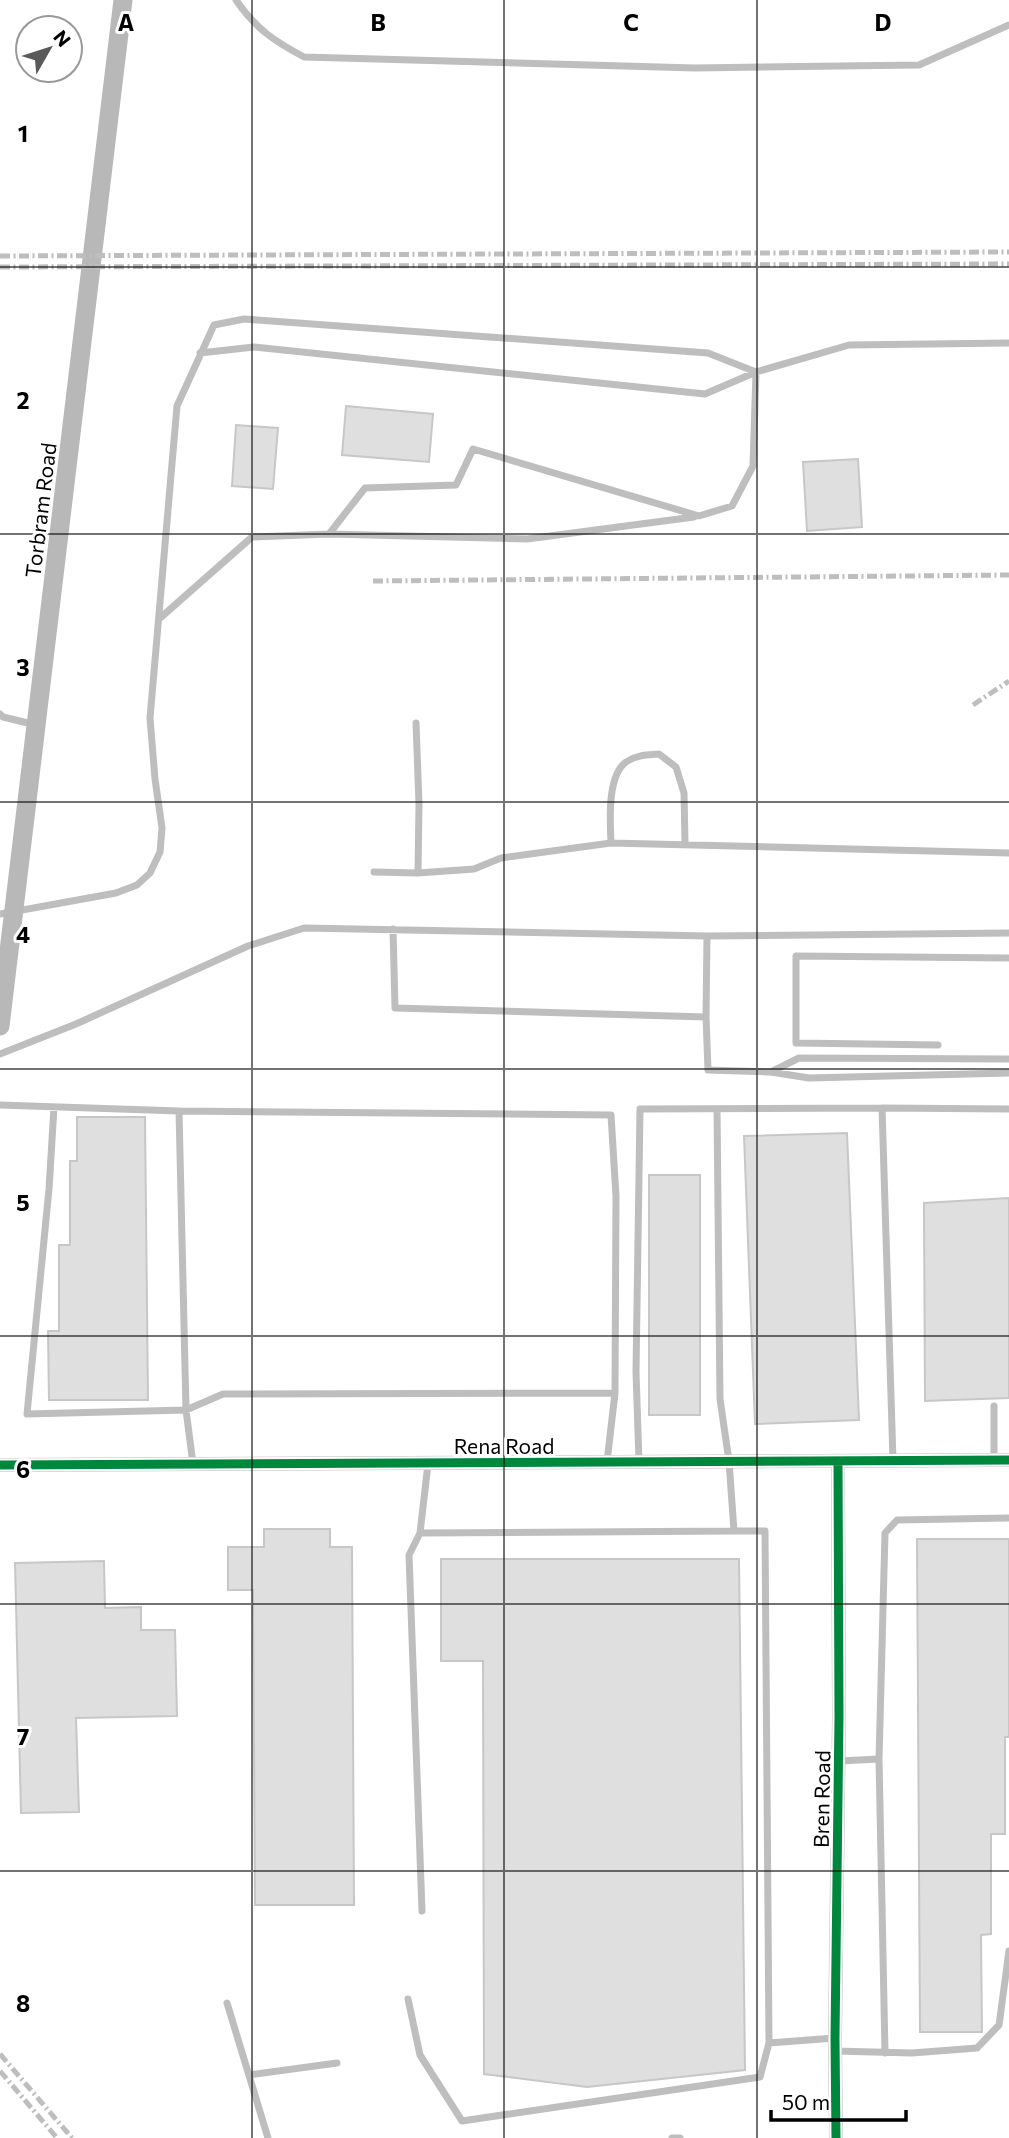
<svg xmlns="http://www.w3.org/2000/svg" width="1009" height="2138" font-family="Commissioner,sans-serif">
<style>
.building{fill:#dfdfdf;stroke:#c7c7c7;stroke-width:2}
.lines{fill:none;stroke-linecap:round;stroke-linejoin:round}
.lane{stroke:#bebebe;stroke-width:7}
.street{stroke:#bebebe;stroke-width:14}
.secondary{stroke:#b8b8b8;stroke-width:19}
.rail{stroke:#bebebe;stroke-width:5;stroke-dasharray:10 3.5 2 3.5;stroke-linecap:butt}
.cycleway-casing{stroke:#fff;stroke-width:13}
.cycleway{stroke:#00873e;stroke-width:9}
.grid{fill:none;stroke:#000;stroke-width:2;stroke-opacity:0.55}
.labels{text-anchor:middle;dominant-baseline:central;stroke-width:6;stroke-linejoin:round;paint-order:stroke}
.street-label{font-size:21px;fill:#000;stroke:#fff}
.grid-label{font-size:23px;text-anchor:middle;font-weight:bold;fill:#000;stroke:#fff;stroke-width:6;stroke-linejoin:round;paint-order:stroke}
</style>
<rect width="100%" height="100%" fill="#fff"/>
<path class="building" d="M346,406L433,414L429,462L342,455Z
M236,425L278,428L273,489L232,486Z
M858,459L862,527L807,531L803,462Z
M77,1117H145L148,1400H49L48,1331H59V1245H70V1161H77Z
M847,1133L859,1420L755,1424L744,1136Z
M649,1175H700V1415H649Z
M1009,1198V1398L925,1401L924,1203Z
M264,1529H330V1547H352L354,1905H255L253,1590H228V1547H264Z
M917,1539H1009V1737H1005V1834H991V1934L981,1935L982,2032H920Z
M441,1559H739L745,2070L587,2087L484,2074L483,1661H441Z
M104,1561L105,1608L141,1607V1630H175L177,1716L76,1718L79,1812L21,1813L15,1563Z"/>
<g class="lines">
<path class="lane" d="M236,0C256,29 274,41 304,57L695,68L919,65L1009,25
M200,353L254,347L705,394L756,372L849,345L1009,343
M329,534L527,539L694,517
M0,714L3,717L36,725
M416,723L419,804L418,873
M611,843C610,821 607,776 626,762C636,755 647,755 659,754L676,767L684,793L685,844
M374,872L418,873L474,869L501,858L611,843L1009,853
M0,914L116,893L137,885L150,873L160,852L162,828L155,779L150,718L177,406L214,325L244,319L708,353L756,372L753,466L732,506L699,516L473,449L456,485L365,488L329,534L252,537L159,619
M393,929L395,1008L706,1017L707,936
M706,1017L708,1070L771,1072L809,1078L1009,1073
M938,1045L796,1043V956L1009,958
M0,1054L76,1024L248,946L304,928L707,936L1009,933
M771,1072L799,1058L1009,1059
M0,1105L179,1111L186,1410L193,1464
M54,1107L49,1189L27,1414L186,1410L223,1394L615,1393L616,1196L611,1115L179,1111
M882,1108L1009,1109
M717,1109L720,1399L729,1461L734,1531H765L769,2043L835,2038
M994,1460V1406
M607,1462L615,1393
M639,1462L636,1372L640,1109L882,1108L893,1460
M420,1533L734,1531
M879,1759L885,2053
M839,1761L879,1759L885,1533L897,1520L1009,1518
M422,1911L409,1555L420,1533L428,1464
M408,1999L420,2055L462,2121L760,2077L769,2043
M227,2003L268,2138
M835,2051L912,2053L977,2048L999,2025L1009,1951
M249,2075L337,2063
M672,2138H680"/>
<path class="street" d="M0,1465L1009,1460
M836,2138L835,2038L839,1717L838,1461"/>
<path class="secondary" d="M0,1026L123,0"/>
<path class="rail" d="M0,256L1009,252
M0,267L1009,264
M373,581L1009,575
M973,705L1009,681
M0,2054L72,2138
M0,2071L57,2138"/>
<defs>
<path id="cycleway" d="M0,1465L1009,1460
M836,2138L835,2038L839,1717L838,1461"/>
</defs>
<use href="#cycleway" class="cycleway-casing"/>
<use href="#cycleway" class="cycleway"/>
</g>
<path class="grid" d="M252,0V2138M504,0V2138M757,0V2138M0,267H1009M0,534H1009M0,802H1009M0,1069H1009M0,1336H1009M0,1604H1009M0,1871H1009"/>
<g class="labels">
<g class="street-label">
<text transform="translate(40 510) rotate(-83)">Torbram Road</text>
<text x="504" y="1445">Rena Road</text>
<text transform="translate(821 1799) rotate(-89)">Bren Road</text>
</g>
</g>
<g class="grid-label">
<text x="126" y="31">A</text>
<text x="378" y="31">B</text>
<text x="631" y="31">C</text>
<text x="883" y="31">D</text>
<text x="23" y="142">1</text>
<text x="23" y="409">2</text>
<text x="23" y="676">3</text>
<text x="23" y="943">4</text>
<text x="23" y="1211">5</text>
<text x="23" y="1478">6</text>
<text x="23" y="1745">7</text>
<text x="23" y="2012">8</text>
</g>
<g transform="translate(49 49) rotate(51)"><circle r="33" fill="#ffffff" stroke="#999999" stroke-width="2"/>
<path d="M0-5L12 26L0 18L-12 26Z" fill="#595959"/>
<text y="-10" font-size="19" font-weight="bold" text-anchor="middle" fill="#000000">N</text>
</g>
<path d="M771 2110v10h135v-10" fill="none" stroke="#000000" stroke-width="3.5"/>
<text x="782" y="2110" font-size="21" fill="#000000" stroke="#ffffff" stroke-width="5" paint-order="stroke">50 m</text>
</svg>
